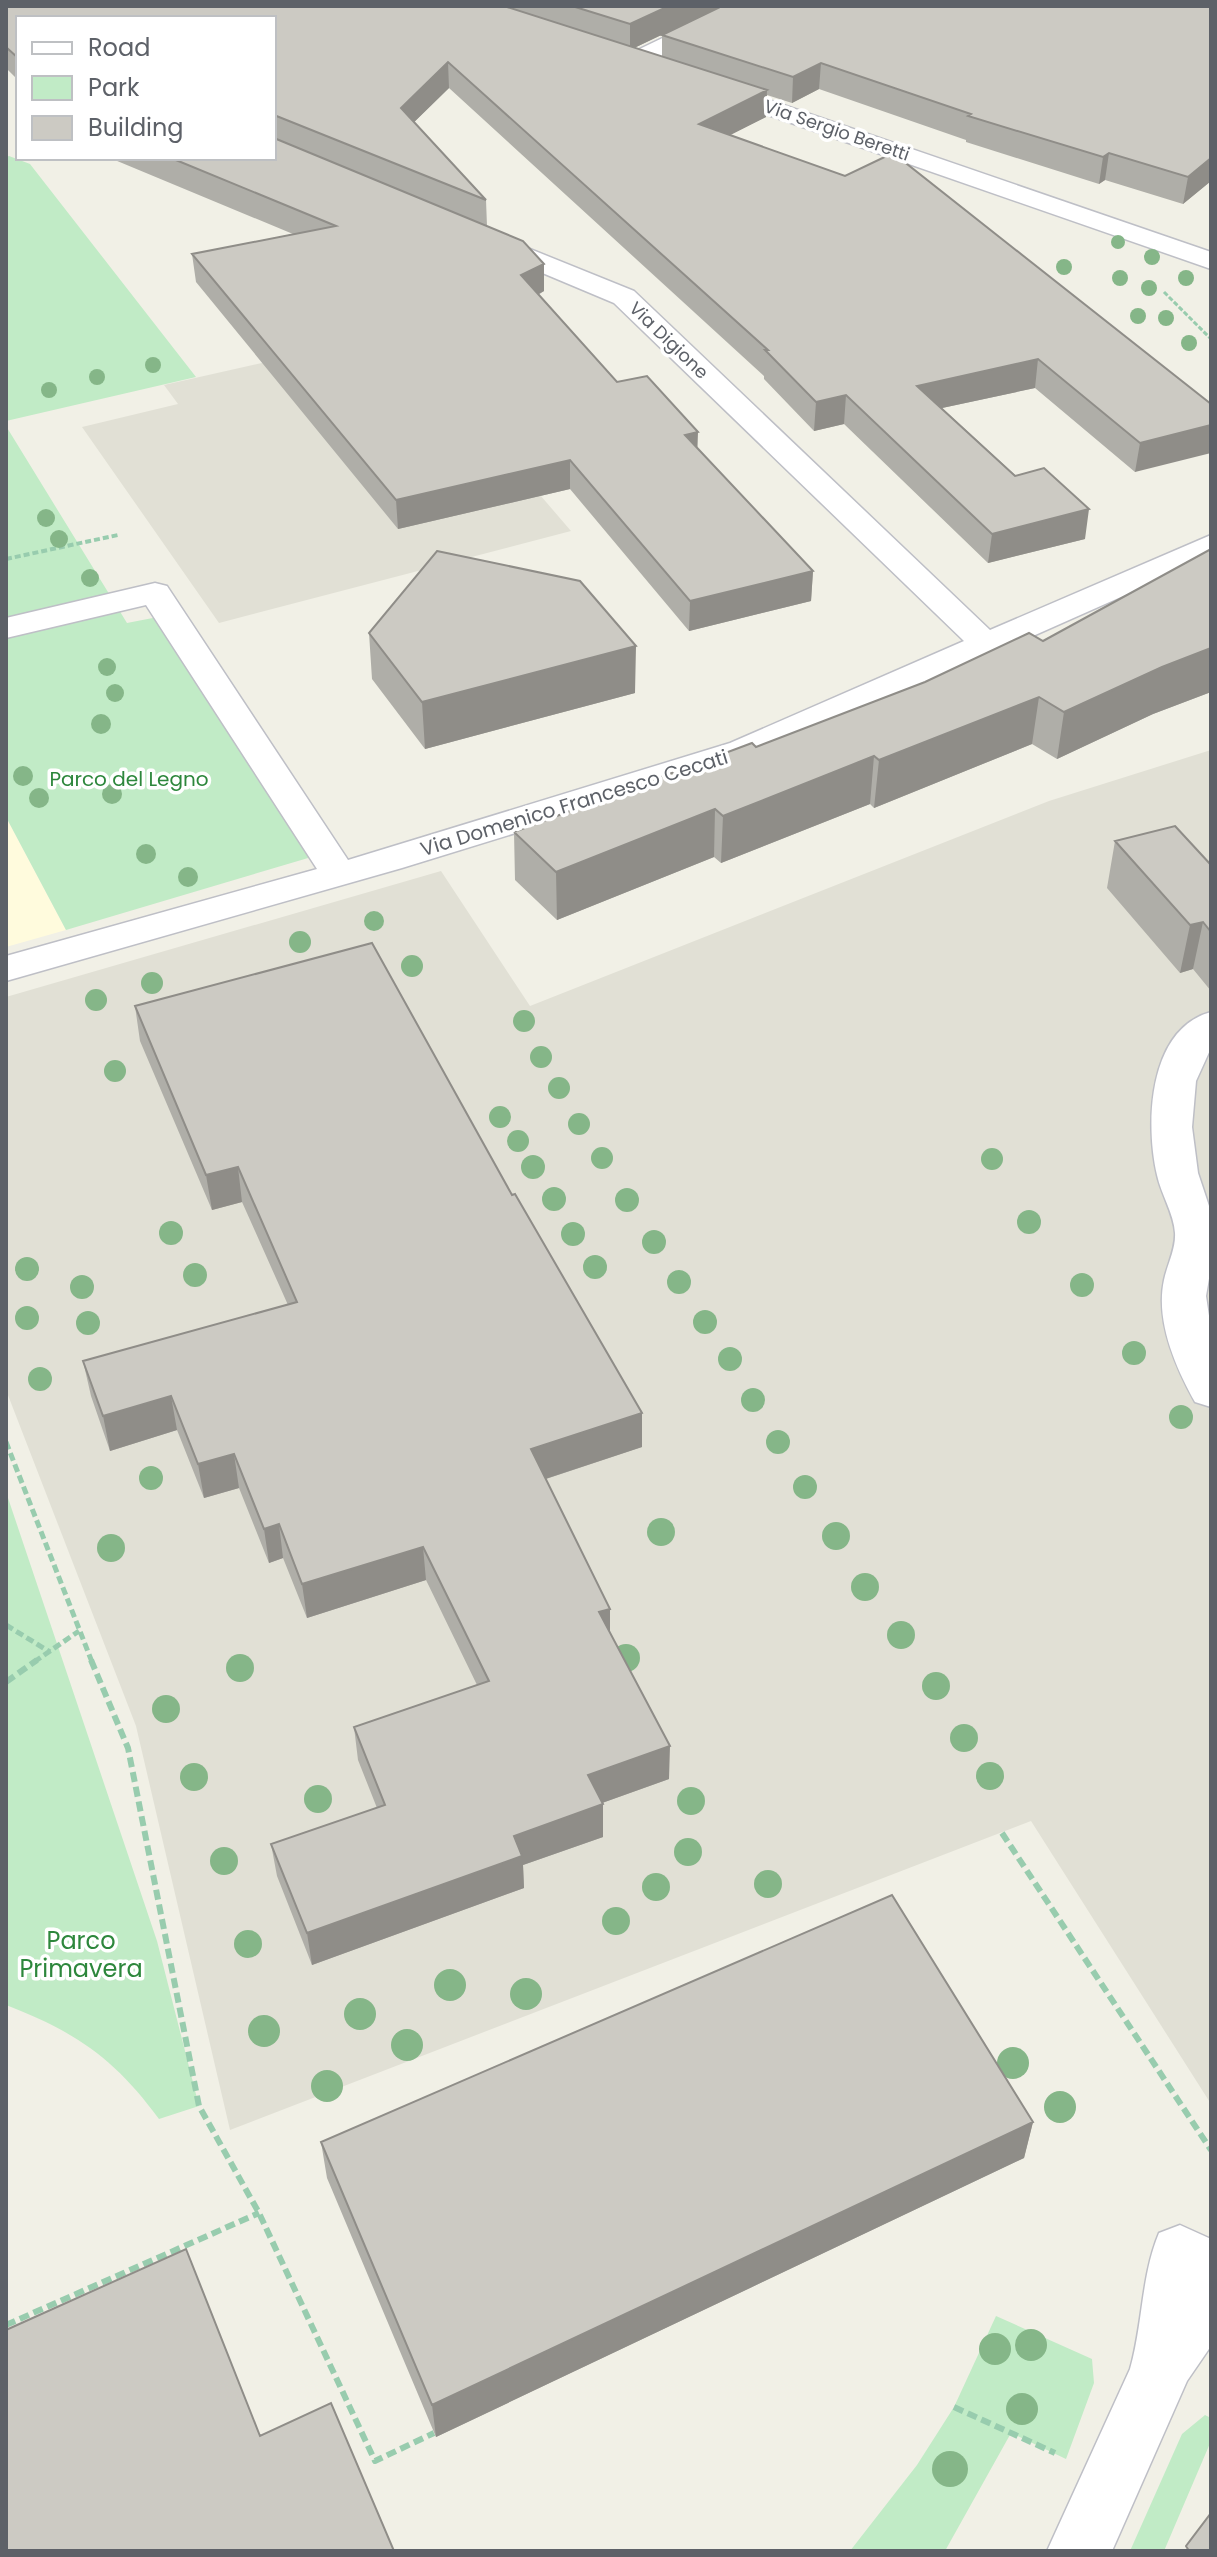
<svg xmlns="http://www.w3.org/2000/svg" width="1217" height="2557" font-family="Poppins,sans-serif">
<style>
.commercial{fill:#fffbdd}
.education{fill:#e1e0d5}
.green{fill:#c1ebc6}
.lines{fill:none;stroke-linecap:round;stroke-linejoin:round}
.minor-casing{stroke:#bebfc6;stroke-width:3}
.path-far3{stroke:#98ccae;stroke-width:3;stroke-dasharray:5 2;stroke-linecap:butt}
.path-far2{stroke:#98ccae;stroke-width:4;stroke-dasharray:6 3;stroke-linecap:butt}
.path-far1{stroke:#98ccae;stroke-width:5;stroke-dasharray:8 4;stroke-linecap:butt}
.path{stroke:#98ccae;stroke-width:6;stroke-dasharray:10 5;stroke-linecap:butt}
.minor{fill:#fff;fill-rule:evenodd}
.tree{fill:#85b688}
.wall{fill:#afaea8}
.shaded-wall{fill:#8f8d88}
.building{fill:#cccac3;stroke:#8f8d88;stroke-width:2}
.labels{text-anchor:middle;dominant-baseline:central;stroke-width:7;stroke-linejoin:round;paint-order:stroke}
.far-street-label{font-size:18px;fill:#5d6168;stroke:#fff}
.park-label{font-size:20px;fill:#2d873c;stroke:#fff}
.street-label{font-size:20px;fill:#5d6168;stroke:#fff}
.near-park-label{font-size:24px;fill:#2d873c;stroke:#fff}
</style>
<rect width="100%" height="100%" fill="#f1f0e6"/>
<path class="commercial" d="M6,817L66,930L6,947Z"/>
<path class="education" d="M400,332L571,531L219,623L82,427L178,404L164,385Z
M1211,750V2104L1031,1821L230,2130L136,1726L6,1390V997L441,871L530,1006L1049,801Z"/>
<path class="green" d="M9,156L30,164L196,377L6,421V157Z
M6,426L127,623L163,616L325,853L66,930L6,817Z
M6,1492L157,1941L199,2106L159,2119C115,2059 76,2032 6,2005Z
M996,2316L1092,2359L1094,2383L1066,2459L1011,2433L945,2551H850L917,2465L954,2407Z
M1205,2415L1211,2418V2441L1164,2551H1130L1182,2434Z"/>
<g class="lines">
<defs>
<path id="minor" d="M729,6H760L756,11L641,67H623L620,62L623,57Z
M711,80L1211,252V269L702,92L699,87L702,82Z
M488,232L634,291L990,630L1211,535V557L756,759L402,868L6,981V956L317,869L146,605L6,638V618L155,583L167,586L348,860L730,743L964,641L614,303L478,246L474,240L478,234Z
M1211,1012V1048L1196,1081L1192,1127L1198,1173L1211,1212V1267L1206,1296L1211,1329V1407L1195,1402C1176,1368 1155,1321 1164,1280C1167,1265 1176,1249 1175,1233C1174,1214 1161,1194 1157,1175C1145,1124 1148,1029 1211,1012Z
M1180,2225L1211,2239V2346L1187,2381L1112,2551H1047L1130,2369C1143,2324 1141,2276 1159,2233Z"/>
</defs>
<use href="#minor" class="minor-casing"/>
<path class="path-far3" d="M1164,292L1211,339"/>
<path class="path-far2" d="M6,559L118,535"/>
<path class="path-far1" d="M6,1442L92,1662
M6,1625L50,1652
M34,1662L79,1631"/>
<path class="path" d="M91,1660L128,1748L199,2106L259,2213L375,2461L434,2433
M6,1682L37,1660
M1002,1833L1211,2150
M6,2325L259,2213
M954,2407L1055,2453"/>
<use href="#minor" class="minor"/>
</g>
<g class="tree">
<circle cx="1118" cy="242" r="7"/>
<circle cx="1152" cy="257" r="8"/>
<circle cx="1064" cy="267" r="8"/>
<circle cx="1120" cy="278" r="8"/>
<circle cx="1186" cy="278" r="8"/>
<circle cx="1149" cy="288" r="8"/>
<circle cx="1138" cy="316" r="8"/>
<circle cx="1166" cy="318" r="8"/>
<circle cx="1189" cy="343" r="8"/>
<circle cx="153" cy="365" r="8"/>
<circle cx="97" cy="377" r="8"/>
<circle cx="49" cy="390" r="8"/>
<circle cx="46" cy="518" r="9"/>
<circle cx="59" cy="539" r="9"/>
<circle cx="90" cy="578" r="9"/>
<circle cx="107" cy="667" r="9"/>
<circle cx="115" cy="693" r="9"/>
<circle cx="101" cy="724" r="10"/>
<circle cx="23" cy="776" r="10"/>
<circle cx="112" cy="794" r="10"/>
<circle cx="39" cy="798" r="10"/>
<circle cx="146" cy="854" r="10"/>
<circle cx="188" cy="877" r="10"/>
<circle cx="374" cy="921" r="10"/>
<circle cx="300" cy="942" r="11"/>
<circle cx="412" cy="966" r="11"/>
<circle cx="152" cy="983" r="11"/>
<circle cx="96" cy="1000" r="11"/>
<circle cx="524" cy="1021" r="11"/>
<circle cx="541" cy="1057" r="11"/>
<circle cx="115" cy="1071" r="11"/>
<circle cx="559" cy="1088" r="11"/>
<circle cx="500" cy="1117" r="11"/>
<circle cx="579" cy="1124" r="11"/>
<circle cx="518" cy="1141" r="11"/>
<circle cx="602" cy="1158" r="11"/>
<circle cx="992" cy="1159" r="11"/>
<circle cx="533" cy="1167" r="12"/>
<circle cx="554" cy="1199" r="12"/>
<circle cx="627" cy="1200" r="12"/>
<circle cx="1029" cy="1222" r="12"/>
<circle cx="171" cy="1233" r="12"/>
<circle cx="573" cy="1234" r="12"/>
<circle cx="654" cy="1242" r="12"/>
<circle cx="595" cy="1267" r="12"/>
<circle cx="27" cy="1269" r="12"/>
<circle cx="195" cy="1275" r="12"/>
<circle cx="679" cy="1282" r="12"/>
<circle cx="1082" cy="1285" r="12"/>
<circle cx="82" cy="1287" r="12"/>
<circle cx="27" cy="1318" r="12"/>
<circle cx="705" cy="1322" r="12"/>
<circle cx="88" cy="1323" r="12"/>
<circle cx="1134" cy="1353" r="12"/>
<circle cx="730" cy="1359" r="12"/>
<circle cx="40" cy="1379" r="12"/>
<circle cx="753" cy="1400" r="12"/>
<circle cx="1181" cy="1417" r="12"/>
<circle cx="778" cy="1442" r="12"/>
<circle cx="151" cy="1478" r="12"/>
<circle cx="805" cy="1487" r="12"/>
<circle cx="661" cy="1532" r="14"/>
<circle cx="836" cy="1536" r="14"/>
<circle cx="111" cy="1548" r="14"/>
<circle cx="865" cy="1587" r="14"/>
<circle cx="901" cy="1635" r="14"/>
<circle cx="626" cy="1658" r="14"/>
<circle cx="240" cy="1668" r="14"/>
<circle cx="936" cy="1686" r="14"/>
<circle cx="166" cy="1709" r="14"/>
<circle cx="964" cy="1738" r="14"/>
<circle cx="990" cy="1776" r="14"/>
<circle cx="194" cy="1777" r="14"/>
<circle cx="318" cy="1799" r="14"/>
<circle cx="691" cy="1801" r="14"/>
<circle cx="688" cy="1852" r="14"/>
<circle cx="224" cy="1861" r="14"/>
<circle cx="768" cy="1884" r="14"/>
<circle cx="656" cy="1887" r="14"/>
<circle cx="616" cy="1921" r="14"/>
<circle cx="248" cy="1944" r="14"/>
<circle cx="450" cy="1985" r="16"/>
<circle cx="526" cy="1994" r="16"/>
<circle cx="360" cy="2014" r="16"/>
<circle cx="264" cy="2031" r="16"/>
<circle cx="407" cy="2045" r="16"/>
<circle cx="1013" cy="2063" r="16"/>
<circle cx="327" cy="2086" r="16"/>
<circle cx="1060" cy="2107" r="16"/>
<circle cx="1031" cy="2345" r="16"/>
<circle cx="995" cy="2349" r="16"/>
<circle cx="1022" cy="2409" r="16"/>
<circle cx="950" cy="2469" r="18"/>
</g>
<path class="wall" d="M6,6H722L634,48L662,57V35L1211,6V181L1183,204L1105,180L1099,184L966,142V140L819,89L792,103L767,95L766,117L729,135L1211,404L1135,472L1035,388L942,408L1085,539L988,563L844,424L814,431L764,379V376L449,88L414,122L486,200L487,226L544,264V291L538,295L617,382L697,448L813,571L811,601L689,631L570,489L398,529L196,282L192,254L293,234L110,158H274V18H18V80L6,68Z
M1211,549V692L1153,714L1057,759L1032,744L874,808L870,804L721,863L714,857L557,920L515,880L514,832L756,747L1043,641Z
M369,633L635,693L425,749L372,679Z
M1115,841L1211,865V991L1193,969L1180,973L1107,888Z
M135,1006L512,1195L642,1413V1447L546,1479L669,1779L602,1803L603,1837L523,1865L524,1888L312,1965L277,1876L271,1844L377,1808L358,1760L354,1727L477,1685L426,1580L307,1618L283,1558L269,1563L239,1488L204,1498L177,1430L110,1451L91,1396L83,1361L288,1305L242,1202L212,1210L140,1041Z
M1033,2122L1024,2158L436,2437L327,2178L321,2142Z"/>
<path class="shaded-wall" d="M669,6H722L630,50V24Z
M448,62L449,88L402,134L401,108Z
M821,63L819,89L792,103L793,77Z
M767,90L766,117L699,151V124Z
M1109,153L1105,180L1099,184L1103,157Z
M1211,158V181L1183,204L1188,177Z
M544,264V291L522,303L521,275Z
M1038,359L1035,388L914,414L917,386Z
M846,395L844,424L814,431L816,402Z
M1211,425V453L1135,472L1140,443Z
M698,432L697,461L685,435Z
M570,460V489L398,529L396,500Z
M1089,509L1085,539L988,563L992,534Z
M813,571L811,601L689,631L690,601Z
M636,646L635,693L425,749L422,702Z
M1211,648V692L1153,714L1057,759L1064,712L1162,667Z
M1039,697L1032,744L874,808L879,760Z
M874,756L870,804L721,863L723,816Z
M715,809L714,857L557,920L556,872Z
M1203,922L1193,969L1180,973L1190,925Z
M238,1167L242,1202L212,1210L206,1175Z
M171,1396L177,1430L110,1451L103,1416Z
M642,1413V1447L533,1483L531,1449Z
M234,1454L239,1488L204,1498L198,1464Z
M279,1524L283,1558L269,1563L264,1529Z
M423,1547L426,1580L307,1618L302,1584Z
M610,1609V1642L599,1612Z
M670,1746L669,1779L588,1808V1775Z
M603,1804V1837L523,1865L524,1888L312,1965L307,1933L514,1836Z
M1033,2122L1024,2158L436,2437L432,2405Z"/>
<path class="building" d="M6,6H504L767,90L699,124L845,176L893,153L1211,404V425L1140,443L1038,359L917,386L1015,476L1044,468L1089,509L992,534L846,395L816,402L765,350H768L448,62L401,108L486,200L274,115V18H18V58L6,47Z
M572,6H669L630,24Z
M722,6H1211V158L1188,177L1109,153L1103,157L968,116L971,114L821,63L793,77L662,35Z
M274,138L523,241L544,264L521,275L617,382L647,376L698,432L685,435L813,571L690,601L570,460L396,500L192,254L336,226L171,158H274Z
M1211,549V648L1162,667L1064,712L1039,697L879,760L874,756L723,816L715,809L556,872L514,832L752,743L756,747L925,682L1029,633L1043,641Z
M437,551L580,581L636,646L422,702L369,633Z
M1175,826L1211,865V932L1203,922L1190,925L1115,841Z
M372,943L512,1195L515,1194L642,1413L531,1449L610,1609L599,1612L670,1746L588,1775L603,1804L514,1836L522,1856L307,1933L271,1844L385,1805L354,1727L489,1681L423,1547L302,1584L279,1524L264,1529L234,1454L198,1464L171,1396L103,1416L83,1361L297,1302L238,1167L206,1175L135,1006Z
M892,1895L1033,2122L432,2405L321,2142Z
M186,2249L260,2436L331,2403L394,2551H6V2330Z
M1211,2513V2551H1189L1186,2546Z"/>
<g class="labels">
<g class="far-street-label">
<text transform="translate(837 130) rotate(19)">Via Sergio Beretti</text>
<text transform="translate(669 340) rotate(44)">Via Digione</text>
</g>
<g class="park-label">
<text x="129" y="779">Parco del Legno</text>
</g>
<g class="street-label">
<text transform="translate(574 803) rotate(-17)">Via Domenico Francesco Cecati</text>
</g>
<g class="near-park-label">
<text x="81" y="1940">Parco<tspan x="81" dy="28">Primavera</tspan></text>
</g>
</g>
<rect width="1217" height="2557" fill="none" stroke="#5d6168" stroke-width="16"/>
<rect x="16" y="16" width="260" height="144" fill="#ffffff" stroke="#bec0c3" stroke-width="2"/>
<rect x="32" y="42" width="40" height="12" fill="#ffffff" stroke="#bec0c3" stroke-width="2"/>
<text x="88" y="56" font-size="24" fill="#5d6168">Road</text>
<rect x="32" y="76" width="40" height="24" fill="#c1ebc6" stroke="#bec0c3" stroke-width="2"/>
<text x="88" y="96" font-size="24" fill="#5d6168">Park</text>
<rect x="32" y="116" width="40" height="24" fill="#cccac3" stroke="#bec0c3" stroke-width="2"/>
<text x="88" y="136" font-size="24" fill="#5d6168">Building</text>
</svg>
